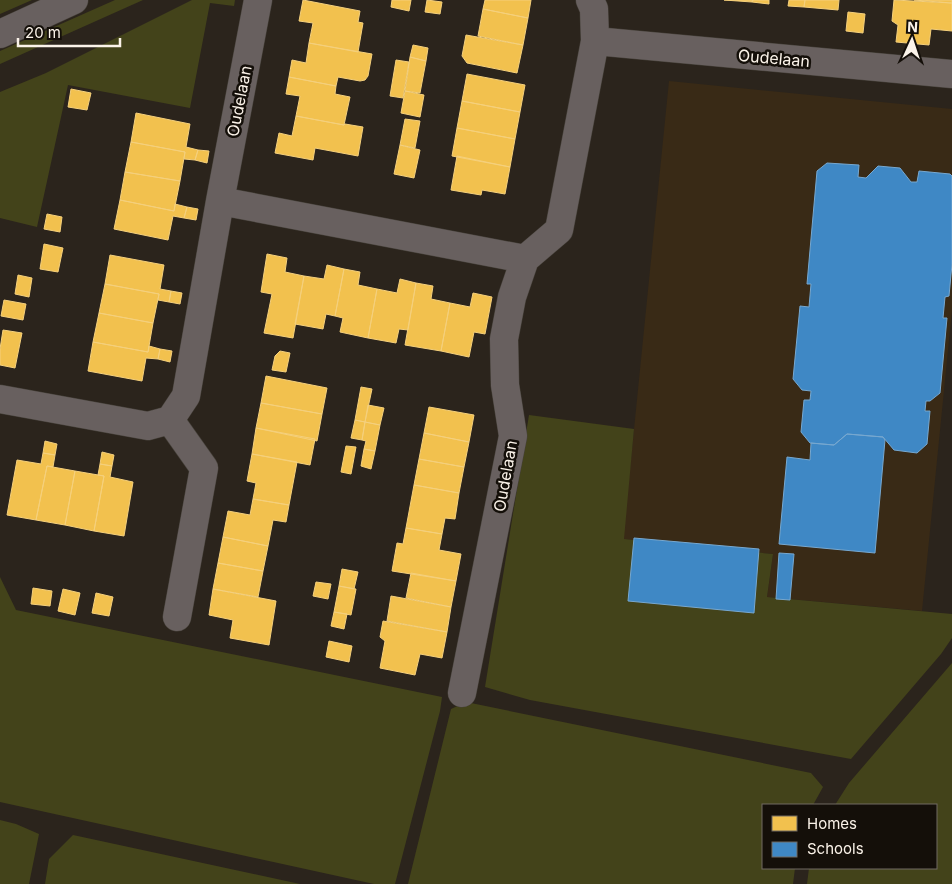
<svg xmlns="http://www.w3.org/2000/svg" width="952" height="884" font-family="Inter,sans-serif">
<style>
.built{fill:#392a16}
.green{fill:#43431a}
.homes{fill:#f2c14e;stroke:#f5d07c}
.schools{fill:#3f88c5;stroke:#77a8d0}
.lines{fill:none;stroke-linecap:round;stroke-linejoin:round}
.minor-casing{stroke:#46413a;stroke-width:29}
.tertiary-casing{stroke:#46413a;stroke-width:29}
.minor{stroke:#68605f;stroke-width:28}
.tertiary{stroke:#68605f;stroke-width:28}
.labels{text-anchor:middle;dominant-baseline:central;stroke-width:5;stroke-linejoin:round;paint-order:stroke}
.street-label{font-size:16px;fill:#fbf3e9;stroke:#140f09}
</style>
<rect width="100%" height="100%" fill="#2b241c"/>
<path class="built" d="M669,81L952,109V310L922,611L767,597L773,554L623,539Z"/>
<path class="green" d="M0,0H32L0,14Z
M115,0H143L0,64V51Z
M192,0H235L234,6L210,3L190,108L68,85L37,227L0,218V92L46,73Z
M529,415L634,429L624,539L773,554L767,597L952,614V638L941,654L851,759L530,700L485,687Z
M0,577L16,610L442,697L440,711L395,884H374L0,802Z
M952,663V884H807L809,868H936V805H835L849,783Z
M466,702L811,773L823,787L813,805H763V868H795L793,884H408L451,709Z
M0,820L16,824L39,834L29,884H0Z
M73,835L300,884H45L49,859Z"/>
<path class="homes" d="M303,0L360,11L358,22L363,23L358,52L309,43L313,23L299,21Z
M392,0H411L409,11L391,7Z
M427,0L442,2L440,14L425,12Z
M485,0H531L528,18L483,9Z
M724,0H753L752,2Z
M753,0H769V4L752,2Z
M789,0H805L804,7L788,6Z
M805,0H839L838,10L804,7Z
M894,0L952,3V31L931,29L929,45L896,42L898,25L892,21Z
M914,0H952V3Z
M483,9L528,18L523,45L478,36Z
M848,12L865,14L863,33L846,31Z
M466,35L523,45L517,73L467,63L462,56Z
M309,43L372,54L368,76L365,80L360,81L338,77L336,86L289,77L292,60L306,63Z
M413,45L428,48L426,61L410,57Z
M410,57L426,61L420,93L405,91Z
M396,60L409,62L403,98L390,96Z
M467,74L525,85L520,112L462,101Z
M289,77L336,86L335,94L350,97L344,125L296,116L300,96L286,94Z
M71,89L91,93L87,110L68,107Z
M405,91L424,95L420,117L401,113Z
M462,101L520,112L515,139L457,128Z
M136,113L190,124L186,147L198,150L195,160L184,159L185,152L131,142Z
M296,116L344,125L345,124L363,127L358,156L315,148L313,160L275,153L279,133L292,136Z
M405,119L420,121L415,148L400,145Z
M457,128L515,139L510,167L452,156Z
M131,142L185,152L180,181L125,172Z
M400,145L420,150L414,178L394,174Z
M198,150L209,151L207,163L195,160Z
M457,156L510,167L505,194L482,190L481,195L451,190Z
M125,172L180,181L174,211L120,200Z
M120,200L174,211L175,204L187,207L184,218L173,216L168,240L114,229Z
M187,207L198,209L196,220L184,218Z
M47,214L62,217L60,232L44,229Z
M44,244L63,248L58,272L40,269Z
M267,254L287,258L285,272L304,276L293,338L264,333L272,294L261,292Z
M110,255L164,265L160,289L171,291L169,302L158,300L159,294L105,284Z
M327,265L344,269L335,316L326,314L323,329L295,324L304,276L324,279Z
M344,269L360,272L358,285L377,289L368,338L340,332L343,318L335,316Z
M18,275L32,278L29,297L15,294Z
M400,279L416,283L408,330L399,329L396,343L368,338L377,289L397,293Z
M416,283L433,286L431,299L450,303L441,351L405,345Z
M105,284L159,294L153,323L99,313Z
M171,291L182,293L180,304L169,302Z
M473,293L492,297L485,334L474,332L469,357L441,351L450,303L470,307Z
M4,300L26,304L23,320L1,316Z
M99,313L153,323L148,352L93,342Z
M3,330L22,333L15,368L0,365V349Z
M93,342L148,352L149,346L160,349L158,359L146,358L142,381L88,371Z
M160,349L172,351L170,362L158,359Z
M280,351L290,353L286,372L272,370L275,356Z
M266,376L327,388L322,414L261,403Z
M361,387L372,389L365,422L355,420Z
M261,403L322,414L317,441L256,428Z
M368,405L384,408L380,425L365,422Z
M429,407L474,415L469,442L424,433Z
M355,420L365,422L362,440L351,438Z
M365,422L380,425L375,451L364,449L366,441L362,440Z
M256,428L315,439L310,465L252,454Z
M424,433L469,442L464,467L419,459Z
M45,441L57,444L55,455L43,453Z
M346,446L356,447L351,474L341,472Z
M364,449L375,451L371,469L361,466Z
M102,452L114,455L112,466L100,464Z
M43,453L55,455L53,467L47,466L36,520L7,515L17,460L41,464Z
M252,454L297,462L289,505L253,499L256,483L247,481Z
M419,459L464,467L459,493L414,485Z
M100,464L112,466L110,477L133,482L124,536L94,531L104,476L98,475Z
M47,466L75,471L65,525L36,520Z
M75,471L104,476L94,531L65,525Z
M414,485L459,493L455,519L445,518L442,534L406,528Z
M253,499L289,505L286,522L273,520L268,546L223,537L228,511L250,515Z
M406,528L442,534L439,550L461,554L456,581L392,571L397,543L403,544Z
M223,537L268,546L263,571L218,563Z
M218,563L263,571L258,597L213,589Z
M342,569L358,572L354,589L339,586Z
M411,573L456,581L451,607L406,598Z
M316,582L331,584L328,599L313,596Z
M339,586L356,589L351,615L334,612Z
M33,588L52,591L50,606L31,604Z
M63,589L80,593L75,615L58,611Z
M213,589L276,601L269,645L230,638L233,620L209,615Z
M96,593L113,597L109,616L92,613Z
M391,596L451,607L447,632L387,621Z
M334,612L347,614L344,629L331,626Z
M383,621L447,632L442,658L420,654L415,675L380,668L385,641L380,637Z
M329,641L352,646L349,662L326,657Z"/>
<path class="schools" d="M827,163L859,165L858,177L866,178L878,166L900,168L911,182H917L919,171L950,174L952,176V264L949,296L945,297L943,318H947L940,393L930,401H926L925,411H930L927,444L917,453L894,450L883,437L847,434L834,445L810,443L801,432L804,400H810L811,391L802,390L793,379L800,306L809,307L811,284H807L817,171Z
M847,434L883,437L885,440L875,553L779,544L787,457L810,460L811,443L834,445Z
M634,538L759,549L754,613L628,601Z
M779,553L794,554L790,600L776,599Z"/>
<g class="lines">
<defs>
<path id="minor" d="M595,41L952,74
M220,201L525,259
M0,399L148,426L170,420L186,396L220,201L258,0
M170,420L204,468L177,617
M462,693L513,436L505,385L504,339L512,297L525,259L559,230L595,41L594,9L590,0"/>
<path id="tertiary" d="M0,34L74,0"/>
</defs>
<use href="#minor" class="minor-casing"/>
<use href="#tertiary" class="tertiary-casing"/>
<use href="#minor" class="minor"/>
<use href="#tertiary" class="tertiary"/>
</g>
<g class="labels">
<g class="street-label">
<text transform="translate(774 58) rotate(5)">Oudelaan</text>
<text transform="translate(239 101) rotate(-79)">Oudelaan</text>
<text transform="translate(505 476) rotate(-80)">Oudelaan</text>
</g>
</g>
<rect x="762" y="804" width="175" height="65" fill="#140f09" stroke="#706a63"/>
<rect x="772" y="816" width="25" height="15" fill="#f2c14e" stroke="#706a63"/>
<text x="807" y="829" font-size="15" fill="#fbf3e9">Homes</text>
<rect x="772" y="842" width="25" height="15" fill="#3f88c5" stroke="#706a63"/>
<text x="807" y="854" font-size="15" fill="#fbf3e9">Schools</text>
<g transform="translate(912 40) rotate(3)" stroke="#140f09" stroke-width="4" paint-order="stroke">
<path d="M0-4L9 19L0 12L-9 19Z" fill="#fbf3e9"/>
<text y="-8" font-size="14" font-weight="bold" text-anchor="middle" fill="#fbf3e9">N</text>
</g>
<path d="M18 38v8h102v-8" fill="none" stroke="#fbf3e9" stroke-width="2.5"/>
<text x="25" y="38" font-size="15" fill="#fbf3e9" stroke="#140f09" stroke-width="4" paint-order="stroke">20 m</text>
</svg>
